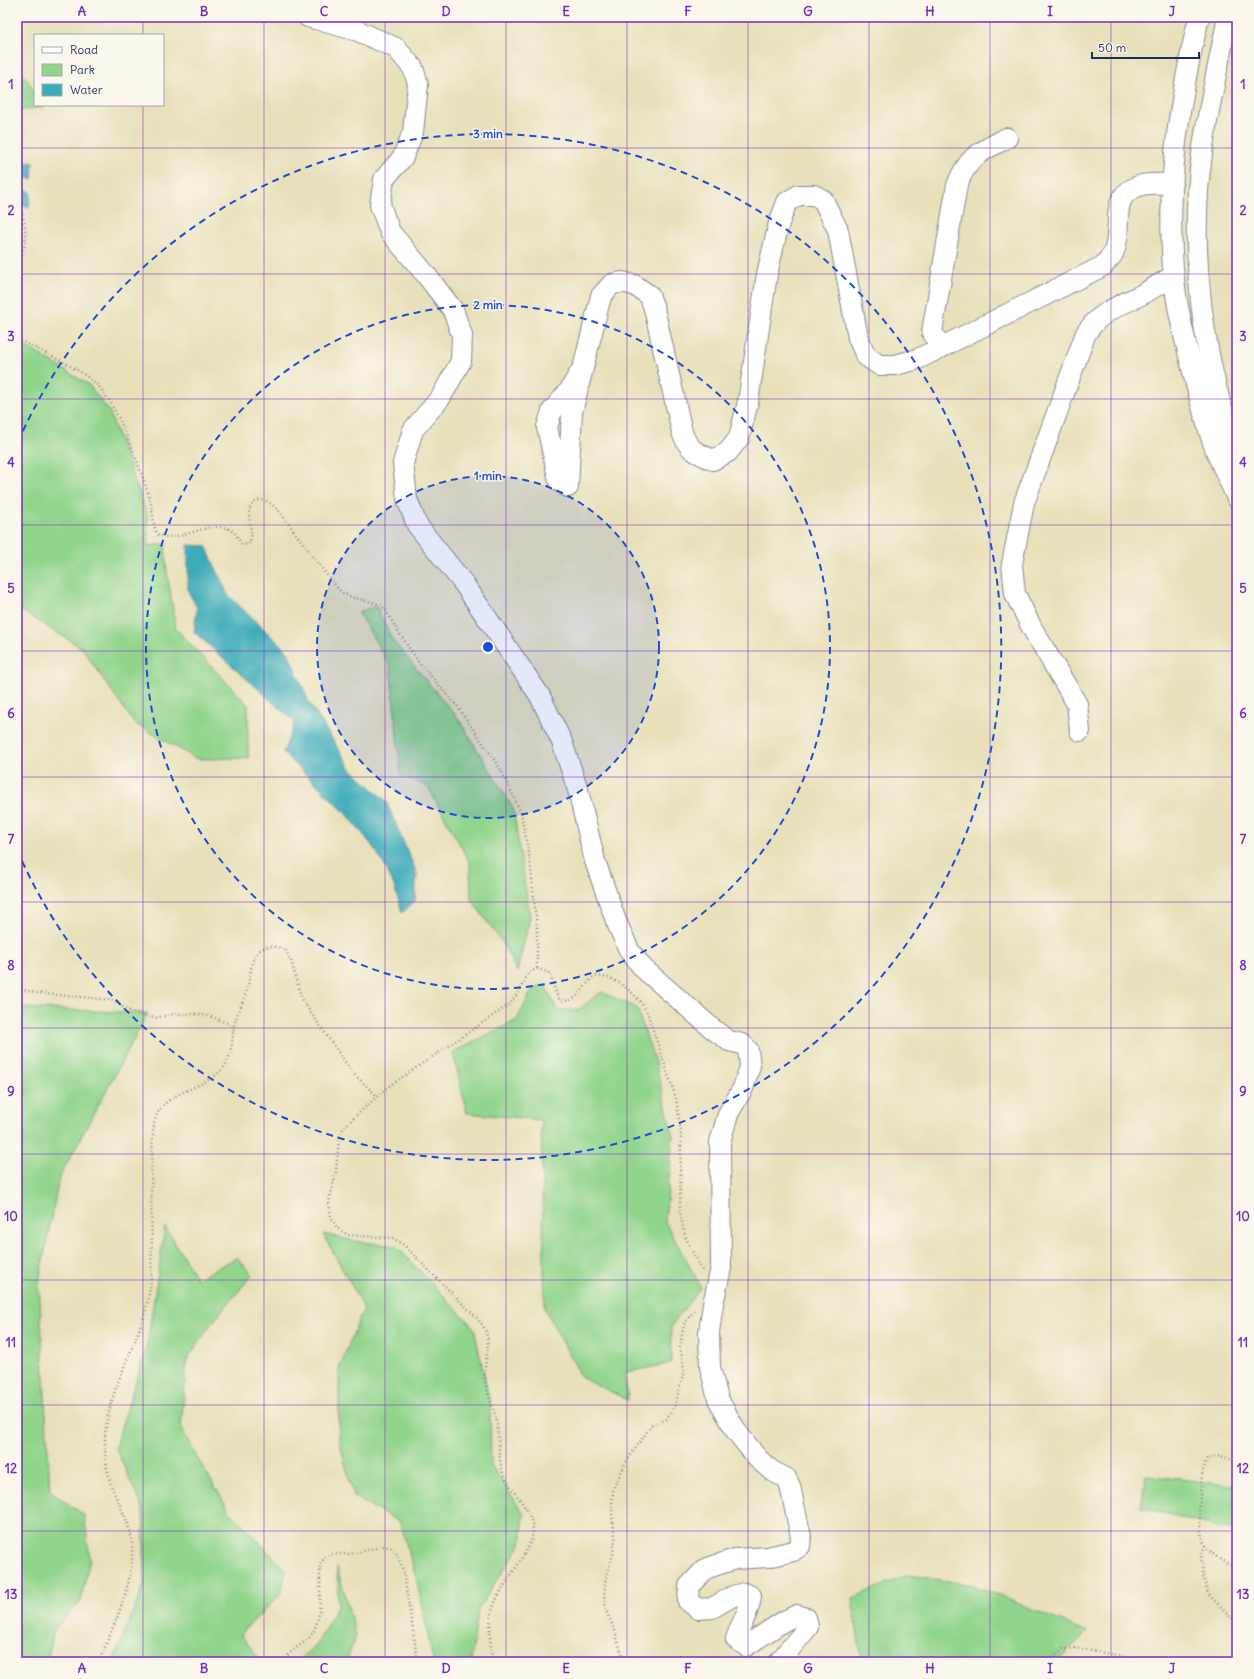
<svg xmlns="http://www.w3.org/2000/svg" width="1254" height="1679" font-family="Delius,sans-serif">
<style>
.green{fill:#91d48c;stroke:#568275}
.water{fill:#3cacb9;stroke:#2c6e8c}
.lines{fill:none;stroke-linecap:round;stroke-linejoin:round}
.minor-casing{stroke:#82888c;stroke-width:22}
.path{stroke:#82888c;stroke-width:2.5;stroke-dasharray:1 3;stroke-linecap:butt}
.minor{stroke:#fff;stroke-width:20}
.grid{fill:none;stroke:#7b2cbf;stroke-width:1;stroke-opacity:0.55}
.ring{fill:none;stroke:#1d4ed8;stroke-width:2;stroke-dasharray:7 5}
.centre{fill:#1d4ed8;stroke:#fbf7ec;stroke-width:2}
.ring-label{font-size:12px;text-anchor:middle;font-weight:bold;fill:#1d4ed8;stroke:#fbf7ec;stroke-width:3;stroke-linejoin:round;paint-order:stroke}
.neatline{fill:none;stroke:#7b2cbf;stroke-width:1.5}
.grid-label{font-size:13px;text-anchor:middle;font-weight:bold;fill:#7b2cbf}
</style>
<rect width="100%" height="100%" fill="#fbf7ec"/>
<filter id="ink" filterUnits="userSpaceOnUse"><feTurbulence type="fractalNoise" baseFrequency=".025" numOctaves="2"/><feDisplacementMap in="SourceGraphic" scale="8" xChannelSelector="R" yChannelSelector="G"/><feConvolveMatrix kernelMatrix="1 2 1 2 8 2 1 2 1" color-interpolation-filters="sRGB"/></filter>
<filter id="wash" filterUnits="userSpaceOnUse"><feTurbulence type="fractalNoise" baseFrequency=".012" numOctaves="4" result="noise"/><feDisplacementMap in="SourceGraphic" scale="16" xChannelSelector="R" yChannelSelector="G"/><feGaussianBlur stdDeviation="0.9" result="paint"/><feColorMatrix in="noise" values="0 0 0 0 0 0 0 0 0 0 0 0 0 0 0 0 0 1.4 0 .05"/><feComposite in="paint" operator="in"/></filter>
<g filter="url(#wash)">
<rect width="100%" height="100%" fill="#e8e0ba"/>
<path class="green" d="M17,70C30,80 35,89 35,105L43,107L17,111Z
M17,341L89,385L109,411L147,514L148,546L165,544L167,572L176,629L248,705V758L197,759L134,723L82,648L17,608Z
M376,606L393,641L458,718L513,808L530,917L517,972L502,942L471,899L470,863L428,787L401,775L390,666L358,612Z
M545,985L557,1010H578L601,992L637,1008L656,1065L673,1136L665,1222L701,1287L671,1326V1363L624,1373L628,1400L582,1378L545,1309L541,1120L467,1113L453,1052L517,1020L532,990Z
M17,1008L148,1013L59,1178L39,1282L50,1491L84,1515L90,1559L80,1603L54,1629L47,1662H17Z
M165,1227L197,1279L237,1257L252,1275L211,1324L187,1360L181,1427L196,1456L229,1510L286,1571L281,1594L240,1634L262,1662H113L145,1582L143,1509L115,1447L147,1346Z
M323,1234L354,1241L396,1246L474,1328L490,1402L491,1465L524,1514L521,1544L478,1609L471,1662H433L418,1585L400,1522L354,1497L339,1440V1368L364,1308Z
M1146,1475L1237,1486V1532L1141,1507Z
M337,1567L356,1636L346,1662H296L317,1644L338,1605Z
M908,1575L973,1585L1087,1632L1057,1662H862L852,1598Z"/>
<path class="water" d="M33,162L32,179L17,176V164Z
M17,186L31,192L29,207L17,204Z
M188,545L206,546L228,595L288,652L309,702L351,769L386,801L417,874L415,901L402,913C399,902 396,891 392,881C370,830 322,790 283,753L295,722L194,632L197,608L188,591Z"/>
</g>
<g filter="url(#ink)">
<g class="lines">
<defs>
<path id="minor" d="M308,17L358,31L396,48L413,68L418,84L413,132L403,157L384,179L380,205L390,232L427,276L453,310L462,335L461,361L441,397L413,430L403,463L407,499L417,525L464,584L540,696L562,742L578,790L595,861L616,921L630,952L644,969L714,1030L729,1041L742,1044L748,1050L750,1066L743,1088L728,1114L720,1142L721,1268L713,1304L709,1332L710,1367L718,1399L736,1431L758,1459L772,1471L786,1478L790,1486L801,1537L800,1546L793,1551L768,1557L735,1559L705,1569L689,1586L688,1601L698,1609L712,1608L733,1596L744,1593L751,1596C750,1612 740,1624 736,1639L746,1646L784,1621L797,1615L806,1618L808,1627L779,1662
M1199,17C1179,101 1165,191 1174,278C1176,303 1182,327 1188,352C1196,385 1204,419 1216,451C1222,467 1230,482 1237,498
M1228,17C1219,62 1208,108 1202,154C1188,250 1203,364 1237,454
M941,348L932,332L957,185C969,155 980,152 1007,138
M582,369L569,391L552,411L547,427L559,481L568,487L572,412L601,296L612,284L622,282L634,285L649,295L654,308L682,432C689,451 695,452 713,460L728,452L739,438L748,402L767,274L779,223L787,202L799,195H814L823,200L838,230L858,338L866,356L879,365H895L918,359L1103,266C1106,262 1110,258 1113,254C1125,228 1105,195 1142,185C1152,183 1164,184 1173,184
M1080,731L1077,704L1032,628L1015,594L1012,564L1024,503L1086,333C1101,311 1119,306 1141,295C1152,289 1163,282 1173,276"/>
</defs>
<use href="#minor" class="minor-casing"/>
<path class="path" d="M17,199C24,218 29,233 22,254
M17,247L22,254L17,270
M17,338C42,353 71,363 94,382C117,402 138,463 148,493C153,507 152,521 157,534C180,545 208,518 231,530C235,532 239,540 242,544L247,545C259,535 239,509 257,501C266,497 273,506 279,511L326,574L341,592L350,597L380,604L386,611L399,633L420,664L457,706L500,768L521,813L530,861L537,927V969
M17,419C23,432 21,444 17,458
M17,988L37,993L112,1000L124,1008L139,1015L155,1018L175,1014H198L213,1017L234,1026
M1237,1464C1226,1456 1221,1454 1207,1459C1199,1474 1196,1529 1205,1545C1211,1555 1226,1564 1237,1568
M1205,1545L1201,1556L1203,1576L1208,1594L1237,1623
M99,1662C114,1622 140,1575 130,1531C126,1517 119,1504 113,1490C106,1472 103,1447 106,1427C113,1375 148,1331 151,1278C153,1237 150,1195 152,1154C153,1142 152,1125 157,1114C171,1087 213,1089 227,1062C232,1051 232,1039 234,1027C236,1014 244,1002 247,989C250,979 250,967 254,958C255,955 259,950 262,949C270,944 276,947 285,949L291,961L302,1000L352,1072L377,1096
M283,1662C289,1651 297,1648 306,1641C325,1624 319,1588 320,1565L324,1558L330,1554H351L384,1546L392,1548L398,1556L403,1570L418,1662
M492,1662C491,1646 488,1627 492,1611C498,1586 533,1552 533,1530C532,1505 506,1490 501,1466C498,1451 499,1434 496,1418C493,1405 487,1393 485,1380C483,1365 491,1347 486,1332C481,1319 466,1308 457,1298C439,1281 422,1263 405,1246L393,1238L348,1235L337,1228L331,1217L329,1202L336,1172L339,1137L344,1127L385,1089L510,1004L518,993L529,972L537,969L548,972C554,981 554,992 560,1000C578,1004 582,988 593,977C614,973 637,994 647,1012L676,1098L681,1132L680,1212L685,1236L703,1273
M624,1662L615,1631L606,1611L604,1594L606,1575L613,1555L615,1538L612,1513L613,1489L626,1462L651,1426L666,1419L675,1406L684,1371L680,1347L684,1324L695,1309
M1047,1662L1063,1649L1076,1648L1156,1662
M1231,1662L1237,1657"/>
<use href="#minor" class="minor"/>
</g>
</g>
<path class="grid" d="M143,17V35M264,17V1662M385,17V1662M506,17V1662M627,17V1662M748,17V1662M869,17V1662M990,17V1662M1111,17V1662M143,105V1662M17,148H1237M17,274H1237M17,399H1237M17,525H1237M17,651H1237M17,777H1237M17,902H1237M17,1028H1237M17,1154H1237M17,1280H1237M17,1405H1237M17,1531H1237"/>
<circle cx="488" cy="647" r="171" fill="#1d4ed8" fill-opacity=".12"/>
<g class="ring">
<circle cx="488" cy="647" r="171"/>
<circle cx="488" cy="647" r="342"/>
<path d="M18 442A513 513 0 1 1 18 852"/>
</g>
<circle cx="488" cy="647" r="6" class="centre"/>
<g class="ring-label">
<text x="488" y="138">3 min</text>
<text x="488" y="309">2 min</text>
<text x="488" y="480">1 min</text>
</g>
<rect width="1254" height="1679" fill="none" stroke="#fbf7ec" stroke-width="44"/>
<rect x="34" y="34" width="130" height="72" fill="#fbf7ec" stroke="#a1a7b3"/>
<rect x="42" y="47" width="20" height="6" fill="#ffffff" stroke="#a1a7b3"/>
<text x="70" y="54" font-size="12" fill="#1b2f5e">Road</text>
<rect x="42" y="64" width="20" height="12" fill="#91d48c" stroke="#a1a7b3"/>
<text x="70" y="74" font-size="12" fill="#1b2f5e">Park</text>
<rect x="42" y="84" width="20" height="12" fill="#3cacb9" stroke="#a1a7b3"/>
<text x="70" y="94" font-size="12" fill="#1b2f5e">Water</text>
<path d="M1092 52v6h107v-6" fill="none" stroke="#1b2f5e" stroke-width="2"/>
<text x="1098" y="52" font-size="12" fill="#1b2f5e" stroke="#fbf7ec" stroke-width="3" paint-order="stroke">50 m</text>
<rect x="22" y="22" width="1210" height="1635" class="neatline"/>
<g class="grid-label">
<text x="82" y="16">A</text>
<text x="204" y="16">B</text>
<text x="324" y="16">C</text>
<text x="446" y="16">D</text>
<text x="566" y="16">E</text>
<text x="688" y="16">F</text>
<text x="808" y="16">G</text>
<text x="930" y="16">H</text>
<text x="1050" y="16">I</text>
<text x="1172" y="16">J</text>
<text x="11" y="89">1</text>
<text x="1243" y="89">1</text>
<text x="11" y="215">2</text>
<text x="1243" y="215">2</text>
<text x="11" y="341">3</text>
<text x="1243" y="341">3</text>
<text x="11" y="467">4</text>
<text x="1243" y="467">4</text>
<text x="11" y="593">5</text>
<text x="1243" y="593">5</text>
<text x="11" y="718">6</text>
<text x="1243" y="718">6</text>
<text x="11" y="844">7</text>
<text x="1243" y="844">7</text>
<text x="11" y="970">8</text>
<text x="1243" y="970">8</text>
<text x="11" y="1096">9</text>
<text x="1243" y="1096">9</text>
<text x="11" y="1221">10</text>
<text x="1243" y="1221">10</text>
<text x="11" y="1347">11</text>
<text x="1243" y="1347">11</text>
<text x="11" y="1473">12</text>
<text x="1243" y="1473">12</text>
<text x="11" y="1599">13</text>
<text x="1243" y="1599">13</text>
<text x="82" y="1673">A</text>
<text x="204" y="1673">B</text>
<text x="324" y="1673">C</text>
<text x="446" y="1673">D</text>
<text x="566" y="1673">E</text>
<text x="688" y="1673">F</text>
<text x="808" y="1673">G</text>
<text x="930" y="1673">H</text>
<text x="1050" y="1673">I</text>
<text x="1172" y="1673">J</text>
</g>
</svg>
